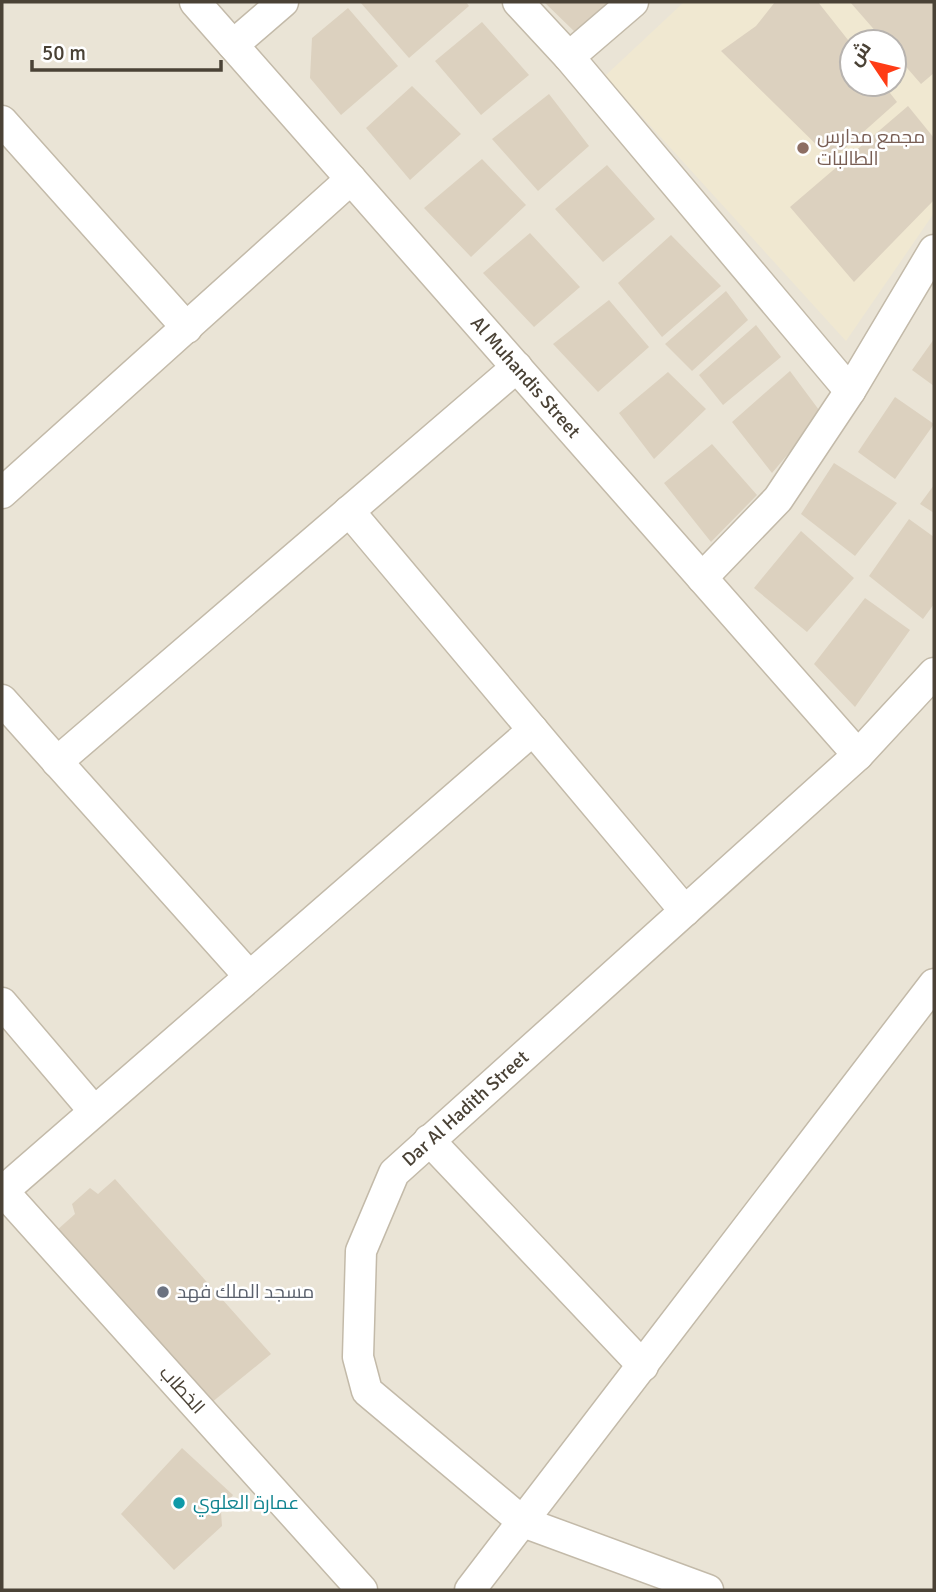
<svg xmlns="http://www.w3.org/2000/svg" width="936" height="1592" font-family="Signika,Cairo,sans-serif">
<style>
.residential{fill:#eae4d6;fill-rule:evenodd}
.education{fill:#f0e8d1;fill-rule:evenodd}
.building{fill:#dcd1bf}
.lines{fill:none;stroke-linecap:round;stroke-linejoin:round}
.minor-casing{stroke:#c3baa9;stroke-width:33}
.minor{stroke:#fff;stroke-width:30}
.education-dot{fill:#8d6e63;stroke:#fff;stroke-width:2.5}
.worship-dot{fill:#6b7280;stroke:#fff;stroke-width:2.5}
.culture-dot{fill:#0f9aa8;stroke:#fff;stroke-width:2.5}
.labels{text-anchor:middle;dominant-baseline:central;stroke-width:5;stroke-linejoin:round;paint-order:stroke}
.education-label{font-size:19px;fill:#785e54;stroke:#fff;text-anchor:start}
.street-label{font-size:19px;fill:#4a4236;stroke:#fff}
.worship-label{font-size:19px;fill:#5b616d;stroke:#fff;text-anchor:start}
.culture-label{font-size:19px;fill:#0d838f;stroke:#fff;text-anchor:start}
</style>
<rect width="100%" height="100%" fill="#f6f2e8"/>
<path class="residential" d="M2,2H934V1590H2ZM852,42H894V84H852Z"/>
<path class="education" d="M684,2H934V213L846,341L605,76ZM852,42H894V84H852Z"/>
<path class="building" d="M360,2H466L469,6L409,58Z
M544,2H611L576,33Z
M775,2H818L852,45V84H883L897,102L832,160L721,51L756,26Z
M850,2H934V73L921,84L894,53V42H885Z
M348,8L398,66L341,115L310,78L312,38Z
M482,22L529,75L481,115L435,61Z
M412,86L461,134L410,180L366,128Z
M549,94L589,146L538,191L492,139Z
M908,106L934,138V200L854,282L790,207Z
M482,159L526,205L471,257L424,208Z
M607,165L655,219L603,262L555,209Z
M530,233L580,287L534,327L483,273Z
M671,235L721,286L662,337L618,283Z
M726,291L748,320L692,371L665,344Z
M609,300L649,347L598,392L553,344Z
M756,325L781,357L723,405L699,375Z
M934,339V386L912,370Z
M790,371L822,414L772,473L732,422Z
M668,372L706,409L654,459L619,413Z
M895,397L934,424L895,479L858,452Z
M712,444L757,495L711,542L664,483Z
M834,463L897,503L855,556L801,514Z
M934,485V513L920,504Z
M909,519L934,537V604L923,619L869,576Z
M801,531L854,578L807,632L754,588Z
M865,598L910,630L855,707L814,664Z
M115,1179L271,1354L211,1403L56,1231L75,1214L72,1204L90,1188L98,1194Z
M182,1448L233,1495L221,1512L222,1526L174,1570L121,1514Z"/>
<g class="lines">
<defs>
<g id="minor">
<path id="s1" d="M195,2L858,755"/>
<path d="M518,2L569,57L850,391"/>
<path d="M233,45L283,2"/>
<path d="M569,57L633,2"/>
<path d="M2,121L187,328"/>
<path d="M2,493L351,179"/>
<path d="M349,511L685,911"/>
<path d="M702,578L778,499L850,391L934,250"/>
<path d="M2,700L249,976"/>
<path d="M57,762L517,367"/>
<path d="M2,1003L94,1111"/>
<path d="M429,1140L643,1366"/>
<path d="M3,1191L362,1590"/>
<path d="M2,1192L533,730"/>
<path d="M470,1590L934,984"/>
<path id="s2" d="M708,1590L523,1522L367,1391L358,1357L361,1251L394,1173L858,755L934,673"/>
</g>
</defs>
<use href="#minor" class="minor-casing"/>
<use href="#minor" class="minor"/>
</g>
<circle class="education-dot" cx="803" cy="148" r="7"/>
<circle class="worship-dot" cx="163" cy="1292" r="7"/>
<circle class="culture-dot" cx="179" cy="1503" r="7"/>
<g class="labels">
<g class="education-label">
<text x="817" y="137">مجمع مدارس<tspan x="817" dy="22">الطالبات</tspan></text>
</g>
<g class="street-label">
<text stroke="none"><textPath href="#s1" startOffset="500">Al Muhandis Street</textPath></text>
<text stroke="none"><textPath href="#s2" startOffset="723">Dar Al Hadith Street</textPath></text>
<text transform="translate(182 1390) rotate(48)">الخطاب</text>
</g>
<g class="worship-label">
<text x="177" y="1292">مسجد الملك فهد</text>
</g>
<g class="culture-label">
<text x="193" y="1503">عمارة العلوي</text>
</g>
</g>
<rect width="936" height="1592" fill="none" stroke="#4a4236" stroke-width="7"/>
<g transform="translate(873 63) rotate(305)"><circle r="33" fill="#ffffff" stroke="#b7b3af" stroke-width="2"/>
<path d="M0-5L12 26L0 18L-12 26Z" fill="#ff3c16"/>
<text y="-10" font-size="19" font-weight="bold" text-anchor="middle" fill="#4a4236">ش</text>
</g>
<path d="M32 60v10h189v-10" fill="none" stroke="#4a4236" stroke-width="3.5"/>
<text x="42" y="60" font-size="21" fill="#4a4236" stroke="#ffffff" stroke-width="5" paint-order="stroke">50 m</text>
</svg>
